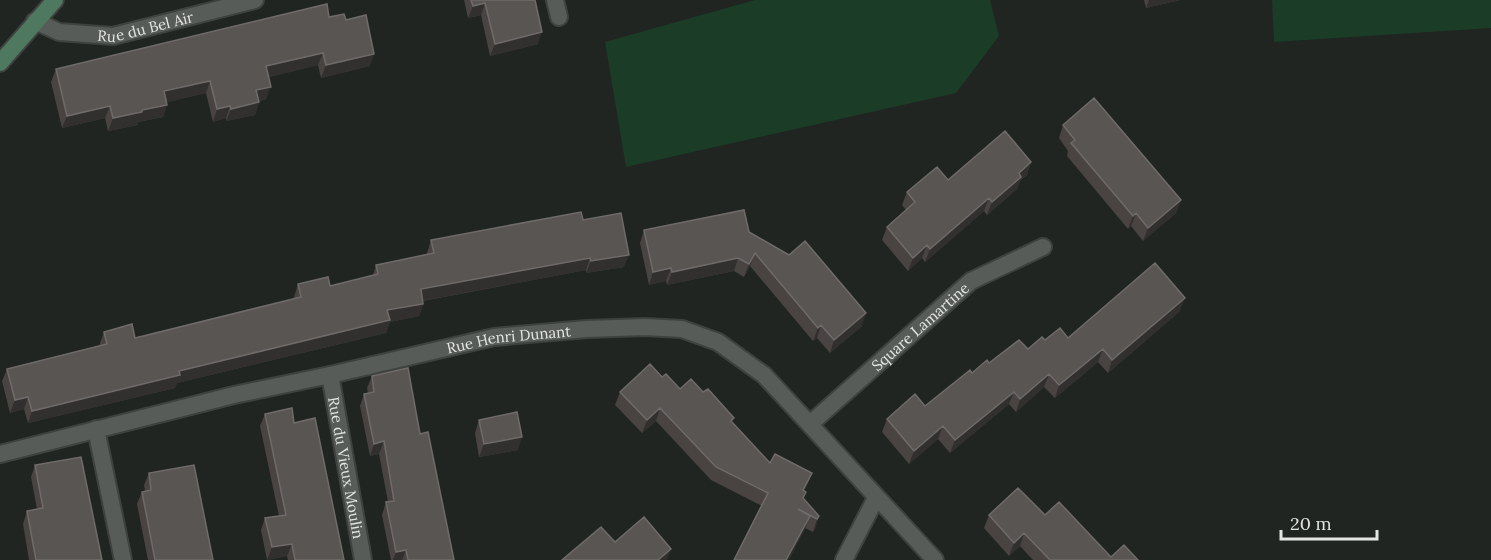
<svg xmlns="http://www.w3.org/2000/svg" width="1491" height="560" font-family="Lora,serif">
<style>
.green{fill:#1b3c27}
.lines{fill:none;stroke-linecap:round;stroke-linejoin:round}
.minor-casing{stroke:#3e423f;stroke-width:20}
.secondary-casing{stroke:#3e423f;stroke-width:20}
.minor{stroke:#575c58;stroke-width:16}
.secondary{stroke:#4e7860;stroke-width:16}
.wall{fill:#494342}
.shaded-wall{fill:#31302e}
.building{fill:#595553;stroke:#6f6b6a;stroke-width:1.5}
.labels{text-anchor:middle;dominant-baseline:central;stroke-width:4.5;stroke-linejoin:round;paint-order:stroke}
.street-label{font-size:15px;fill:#e3e5e3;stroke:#202522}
</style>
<rect width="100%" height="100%" fill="#202522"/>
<path class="green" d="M755,0H990L999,36L956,93L626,167L605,42Z
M1272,0H1491V28L1274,42Z"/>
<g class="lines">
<defs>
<g id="minor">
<path d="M555,0L559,17"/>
<path id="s1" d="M35,21L59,32L113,36L255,0"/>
<path id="s2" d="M330,375L363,560"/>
<path id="s3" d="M810,424L971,281L1043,247"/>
<path d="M96,429L123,560"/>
<path id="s4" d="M0,454L234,395L330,375L494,337L587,329L645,327L682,329L718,342L764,375L935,560"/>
<path d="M844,560L876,498"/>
</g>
<path id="secondary" d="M0,63L55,0"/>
</defs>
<use href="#minor" class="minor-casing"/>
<use href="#secondary" class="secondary-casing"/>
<use href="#minor" class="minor"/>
<use href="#secondary" class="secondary"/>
</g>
<path class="wall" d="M464,0H535L538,44L490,56L481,15L468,18Z
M1144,0H1180L1146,8Z
M329,17L346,20L370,66L321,78L318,65L269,77L266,99L259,101V102L255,115L226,121V118L213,122L206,93L167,102L163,117L138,122V125L108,131L105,118L62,128L51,82L56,69Z
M1063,125L1181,200L1176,213L1143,241L1131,226L1128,229L1067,156L1068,151L1059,138Z
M1031,162L1027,175L1020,181L1017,189L987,215L984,211L925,262L922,258L908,271L882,240L887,227L906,210L902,205L907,192L948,180Z
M583,220L624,267L586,273V270L423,301V304L419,316L390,322L386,333L177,383L175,388L28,423L24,409L10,413L2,381L7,369L99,346L104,332L135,338L294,299V297L298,284L330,286L373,275L376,265L427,254V253L431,240Z
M644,230L749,232L862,326L830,353L817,338L813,341L750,266L744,277L734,271L667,285L666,281L649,285L640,243Z
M1180,311L1108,373L1098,362L1055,398L1044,387L1016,412L1009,404L950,453L938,439L909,464L882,432L887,419L925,406L972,373L989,363L1028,349L1045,340L1068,338Z
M372,376L420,434L454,560H391L382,515L386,502H388L379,454L370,456L360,406L364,394L368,393L367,388Z
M662,377L732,423L770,463L812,473L804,491V499L819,516L815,529L813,532L711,480L656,421L642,433L615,405L620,392Z
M265,414L294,423L344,560H288L287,556L267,560L261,530L265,518L279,516L260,426Z
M479,420L518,450L479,457L475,433Z
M35,465L102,560H29L23,524L27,511L37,509L31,477Z
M149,473L213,560H148L137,504L142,492L145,491L144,485Z
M989,515H1045L1111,557L1138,560H1033L1020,546L1009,556L984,528Z"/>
<path class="shaded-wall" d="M1149,0H1180L1146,8Z
M485,3L481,15L468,18L473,6Z
M542,32L538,44L490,56L495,44Z
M323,53L318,65L262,79L266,66Z
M374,54L370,66L321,78L326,65Z
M210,81L206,93L160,104L164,91Z
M271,87L266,99L251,102L256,90Z
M259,102L255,115L226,121L231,109Z
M167,105L163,117L138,122V125L108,131L113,118L142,110Z
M110,106L105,118L62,128L67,116Z
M230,106L226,118L213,122L217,109Z
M1031,162L1027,175L1020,181L1017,189L987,215L992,202L1019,173Z
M989,198L984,211L925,262L930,249Z
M1181,200L1176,213L1143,241L1148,228Z
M1136,213L1131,226L1128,229L1133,216Z
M927,245L922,258L908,271L913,258Z
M755,253L750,266L744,277L749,264Z
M629,255L624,267L586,273L591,261Z
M590,258L586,270L416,302L421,289Z
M738,258L734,271L667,285L672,272Z
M671,268L666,281L649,285L653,272Z
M1185,298L1180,311L1108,373L1112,360Z
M423,304L419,316L390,322L386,333L177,383L175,388L28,423L32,411L179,371L387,310Z
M866,313L862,326L830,353L834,340Z
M821,325L817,338L813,341L818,328Z
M1103,349L1098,362L1055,398L1059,385Z
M1049,374L1044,387L1016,412L1020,399Z
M1014,392L1009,404L950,453L955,440Z
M28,397L24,409L10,413L15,400Z
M660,408L656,421L642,433L647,420Z
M943,426L938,439L909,464L914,451Z
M522,437L518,450L479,457L484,444Z
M384,441L379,454L370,456L374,444Z
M812,473L807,486L798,503L803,490Z
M810,516L805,529L789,560H786Z
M819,516L815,529L813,532L817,519Z
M1024,533L1020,546L1009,556L1014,543Z
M292,544L287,556L267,560L272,547Z
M671,549L667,560H658Z
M406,550L402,560H393L396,552Z"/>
<path class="building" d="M471,0H535L542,32L495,44L485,3L473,6Z
M327,4L329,17L344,14L346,20L366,15L374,54L326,65L323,53L266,66L271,87L256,90L259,102L231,109L230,106L217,109L210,81L164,91L167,105L142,110V112L113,118L110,106L67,116L56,69Z
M1094,98L1181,200L1148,228L1136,213L1133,216L1071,143L1075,140L1063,125Z
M1005,131L1031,162L1019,173L1021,177L992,202L989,198L930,249L927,245L913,258L887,227L915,202L907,192L937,167L948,180Z
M744,210L749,232L789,255L805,241L866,313L834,340L821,325L818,328L755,253L749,264L738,258L672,272L671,268L653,272L644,230Z
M581,212L583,220L621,213L629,255L591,261L590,258L421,289L423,304L387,310L390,320L179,371L180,375L32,411L28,397L15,400L7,369L107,344L104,332L132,324L135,338L301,297L298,284L328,277L330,286L378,274L376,265L434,253L431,240Z
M1155,263L1185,298L1112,360L1103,349L1059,385L1049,374L1020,399L1014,392L955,440L943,426L914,451L887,419L915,394L925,406L970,370L972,373L987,360L989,363L1019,340L1028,349L1042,337L1045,340L1060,328L1068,338Z
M650,364L662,377L666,374L680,389L691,379L703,392L708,389L734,418L731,421L770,463L775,454L812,473L803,490L806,492L803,498L819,516L817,519L798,509L810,516L786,560H734L768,493L716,467L660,408L647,420L620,392Z
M408,368L420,434L428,432L454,560H408L406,550L396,552L386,502L394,501L384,441L374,444L364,394L374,392L372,376Z
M292,408L294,423L315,418L344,560H295L292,544L272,547L265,518L286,515L265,414Z
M517,412L522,437L484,444L479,420Z
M81,457L102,560H36L27,511L43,508L35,465Z
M194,465L213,560H155L142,492L151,490L149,473Z
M1018,488L1045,515L1059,502L1111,557L1124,545L1138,560H1050L1024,533L1014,543L989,515Z
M644,517L671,549L658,560H562L601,527L615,542Z"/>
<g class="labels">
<g class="street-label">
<text stroke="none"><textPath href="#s1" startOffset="114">Rue du Bel Air</textPath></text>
<text stroke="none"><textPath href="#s3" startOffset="147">Square Lamartine</textPath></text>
<text stroke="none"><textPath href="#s4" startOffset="522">Rue Henri Dunant</textPath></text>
<text stroke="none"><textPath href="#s2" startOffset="94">Rue du Vieux Moulin</textPath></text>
</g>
</g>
<path d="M1281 530v9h96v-9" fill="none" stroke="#e3e5e3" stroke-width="3"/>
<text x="1290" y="530" font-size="18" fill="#e3e5e3" stroke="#202522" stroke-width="4.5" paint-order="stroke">20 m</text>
</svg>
